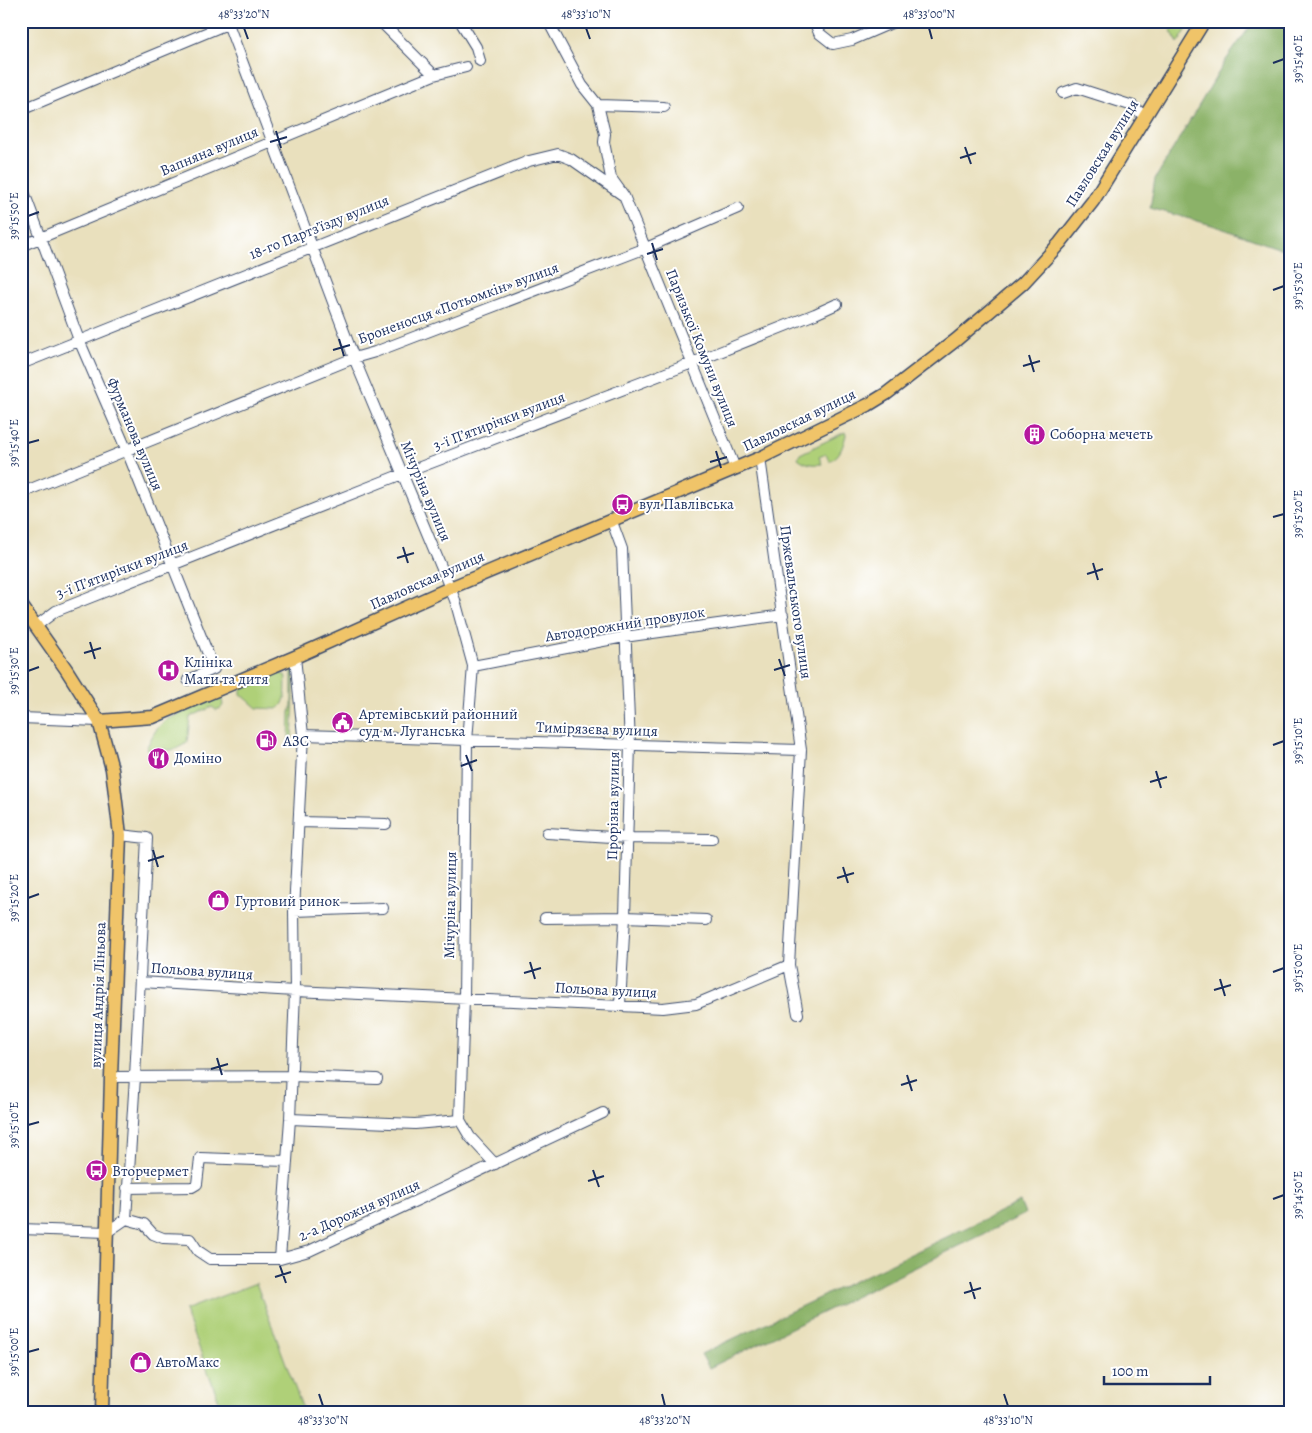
<svg xmlns="http://www.w3.org/2000/svg" width="1312" height="1433" font-family="Alegreya,serif">
<style>
.green{fill:#afd078;stroke:#65806b}
.forest{fill:#8bb268;stroke:#537063}
.lines{fill:none;stroke-linecap:round;stroke-linejoin:round}
.minor-casing{stroke:#3a4a6c;stroke-width:12}
.major-casing{stroke:#3a4a6c;stroke-width:15}
.minor{stroke:#fff;stroke-width:10}
.major{stroke:#f0c469;stroke-width:12}
.ticks{fill:none;stroke:#1b2f5e;stroke-width:2}
.labels{text-anchor:middle;dominant-baseline:central;stroke-width:4;stroke-linejoin:round;paint-order:stroke}
.street-label{font-size:15px;fill:#1b2f5e;stroke:#fff}
.poi-label{font-size:15px;fill:#1b2f5e;stroke:#fff;text-anchor:start}
.neatline{fill:none;stroke:#1b2f5e;stroke-width:2}
.ticks-label{font-size:12px;text-anchor:middle;fill:#1b2f5e}
</style>
<rect width="100%" height="100%" fill="#fff"/>
<filter id="ink" filterUnits="userSpaceOnUse"><feTurbulence type="fractalNoise" baseFrequency=".02" numOctaves="2"/><feDisplacementMap in="SourceGraphic" scale="10" xChannelSelector="R" yChannelSelector="G"/><feConvolveMatrix kernelMatrix="1 2 1 2 8 2 1 2 1" color-interpolation-filters="sRGB"/></filter>
<filter id="wash" filterUnits="userSpaceOnUse"><feTurbulence type="fractalNoise" baseFrequency=".0096" numOctaves="4" result="noise"/><feDisplacementMap in="SourceGraphic" scale="20" xChannelSelector="R" yChannelSelector="G"/><feGaussianBlur stdDeviation="1.12" result="paint"/><feColorMatrix in="noise" values="0 0 0 0 0 0 0 0 0 0 0 0 0 0 0 0 0 1.4 0 .05"/><feComposite in="paint" operator="in"/></filter>
<g filter="url(#wash)">
<rect width="100%" height="100%" fill="#e9e0bd"/>
<path class="green" d="M1172,21H1192L1178,43L1170,29Z
M845,432L846,435C843,446 841,455 830,461L826,454L819,457L822,464C813,465 805,464 798,458L800,454Z
M292,670H294C294,695 293,718 292,743L289,742L290,712L292,707Z
M277,672L285,675L286,678C285,690 288,702 278,709L257,708L241,694V687Z
M218,697L222,700L223,705L221,708L216,710L212,707L190,717L187,743L174,750L146,749C153,735 155,728 168,719Z
M256,1283L304,1412H223L185,1310Z"/>
<path class="forest" d="M1254,21H1291V250L1278,248L1212,225L1150,208L1155,179L1226,60Z
M1020,1202L1025,1214L709,1368L701,1354Z"/>
</g>
<g filter="url(#ink)">
<g class="lines">
<defs>
<path id="minor" d="M227,21L354,358L455,600L473,666L467,741L464,999L460,1120L470,1137L495,1164
M380,21L434,75
M460,21L476,47L480,61
M548,21L582,85L598,105L605,134L604,142L611,178L624,196L735,468
M814,21L819,33L833,44L852,40L896,21
M1063,93L1077,88L1133,106L1144,116
M598,105L664,107
M21,110L232,22
M21,184L79,340L127,451L214,669L188,680
M21,246L434,75L466,67
M21,364L529,161L558,154L571,159L624,196
M760,458L801,750L789,965L798,1014
M21,493L354,358L375,352L646,248L738,208
M611,519L622,549L630,745L625,917L620,1005
M36,626L56,611L402,474L692,363L815,314L837,304
M473,666L624,637L783,615
M21,718L99,721
M303,735L801,750
M299,822L386,824
M547,833L628,838L712,839
M294,911L383,908
M545,918L625,917L706,920
M140,982L295,991L663,1008L696,1004L789,965
M111,1077L291,1076L377,1079
M290,1119L415,1124L460,1120
M127,1188L192,1187L197,1184L200,1158L287,1161
M126,1219L144,1224L153,1234L163,1238L190,1239L198,1251L210,1259H280L309,1251L603,1113
M21,1229L107,1232L126,1219L135,1077L147,838L120,835
M280,1259L290,1119L295,991L294,911L303,735L295,657"/>
<path id="major" d="M21,605L66,669L99,721L112,769L120,835L111,1077L102,1412
M99,721L153,717L295,657L450,588L760,458L868,405L886,394L956,340L1023,283L1060,243L1093,201L1204,21"/>
</defs>
<use href="#minor" class="minor-casing"/>
<use href="#major" class="major-casing"/>
<use href="#minor" class="minor"/>
<use href="#major" class="major"/>
</g>
</g>
<path class="ticks" d="M244,28L248,39M586,28L590,39M929,28L932,39M1273,63L1284,59M276,131L281,148M270,142L287,137M965,147L971,164M960,158L976,153M28,216L39,212M652,243L657,260M647,254L663,249M1273,290L1284,286M339,339L344,356M333,350L350,345M1029,355L1034,372M1023,366L1040,361M28,443L39,440M716,451L721,468M710,462L727,457M1273,517L1284,514M403,547L408,563M397,558L414,553M1093,563L1098,580M1087,574L1103,569M90,642L95,659M84,653L101,648M779,659L785,676M774,670L790,665M28,671L39,667M1273,745L1284,741M466,755L472,771M461,766L477,760M1156,771L1161,788M1150,782L1167,777M153,850L158,867M148,861L164,856M843,867L848,883M837,878L854,873M28,898L39,894M530,962L535,979M1273,972L1284,968M524,973L541,968M1220,979L1225,996M1214,990L1231,985M217,1058L222,1075M211,1069L228,1064M907,1075L912,1091M901,1085L917,1080M28,1125L39,1122M593,1170L599,1187M588,1181L604,1176M1273,1199L1284,1195M280,1266L286,1283M275,1277L291,1272M970,1282L975,1299M964,1293L981,1288M28,1352L39,1349M319,1394L323,1406M662,1394L665,1406M1004,1394L1008,1406"/>
<defs>
<symbol id="building-disc" viewBox="-11 -11 22 22"><circle r="9.5" fill="#b5179e" stroke="#fff"/><path d="M-4-6H4V6H1V3H-1V6H-4ZM-2.5-4.3h1.7v1.8h-1.7ZM.8-4.3h1.7v1.8H.8ZM-2.5-1h1.7V.8h-1.7ZM.8-1h1.7V.8H.8Z" fill="#fff"/></symbol>
<symbol id="bus-disc" viewBox="-11 -11 22 22"><circle r="9.5" fill="#b5179e" stroke="#fff"/><path d="M-5-6H5V4H4V6H2V4H-2V6H-4V4H-5ZM-3.5-4V0h7V-4ZM-3.5 1.2v1.5H-2V1.2ZM2 1.2v1.5H3.5V1.2Z" fill="#fff"/></symbol>
<symbol id="hospital-disc" viewBox="-11 -11 22 22"><circle r="9.5" fill="#b5179e" stroke="#fff"/><path d="M-5-5h3v3.5h4V-5h3V5h-3V1.5h-4V5h-3Z" fill="#fff"/></symbol>
<symbol id="civic-disc" viewBox="-11 -11 22 22"><circle r="9.5" fill="#b5179e" stroke="#fff"/><path d="M-.6-6.5H3V-4.5H.6V-3L4-1V1h2V6H-6V1h2V-1L-.6-3ZM-1.2 2.5V6h2.4V2.5Z" fill="#fff"/></symbol>
<symbol id="fuel-disc" viewBox="-11 -11 22 22"><circle r="9.5" fill="#b5179e" stroke="#fff"/><path d="M-5.5-6h7V0h2V4h1.3V-2.5L3-4.5l.8-.8L6-3V5H2.5V1h-1V6h-7ZM-4.2-4.7v3.2H.2V-4.7Z" fill="#fff"/></symbol>
<symbol id="restaurant-disc" viewBox="-11 -11 22 22"><circle r="9.5" fill="#b5179e" stroke="#fff"/><path d="M-5-6h1v4h1v-4h1v4h1v-4h1v5L-1.5 .5V6h-2V.5L-5-1ZM5-6V6H3V1.5H1.5Q1.5-4 5-6Z" fill="#fff"/></symbol>
<symbol id="shop-disc" viewBox="-11 -11 22 22"><circle r="9.5" fill="#b5179e" stroke="#fff"/><path d="M-5-2.5h2.3a2.7 3.5 0 0 1 5.4 0H5L5.5 6h-11ZM-1.5-2.5h3a1.5 2.3 0 0 0-3 0Z" fill="#fff"/></symbol>
</defs>
<g fill-rule="evenodd">
<use href="#building-disc" x="1022" y="422" width="25" height="25"/>
<use href="#bus-disc" x="610" y="492" width="25" height="25"/>
<use href="#hospital-disc" x="156" y="658" width="25" height="25"/>
<use href="#civic-disc" x="330" y="710" width="25" height="25"/>
<use href="#fuel-disc" x="254" y="728" width="25" height="25"/>
<use href="#restaurant-disc" x="146" y="746" width="25" height="25"/>
<use href="#shop-disc" x="206" y="888" width="25" height="25"/>
<use href="#bus-disc" x="84" y="1158" width="25" height="25"/>
<use href="#shop-disc" x="128" y="1350" width="25" height="25"/>
</g>
<g class="labels">
<g class="street-label">
<text transform="translate(209 151) rotate(-23)">Вапняна вулиця</text>
<text transform="translate(1102 153) rotate(-58)">Павловская вулиця</text>
<text transform="translate(319 227) rotate(-22)">18-го Партз’їзду вулиця</text>
<text transform="translate(458 303) rotate(-20)">Броненосця «Потьомкін» вулиця</text>
<text transform="translate(702 348) rotate(68)">Паризької Комуни вулиця</text>
<text transform="translate(799 420) rotate(-26)">Павловская вулиця</text>
<text transform="translate(499 421) rotate(-21)">3-ї П’ятирічки вулиця</text>
<text transform="translate(135 434) rotate(67)">Фурманова вулиця</text>
<text transform="translate(426 491) rotate(67)">Мічуріна вулиця</text>
<text transform="translate(122 569) rotate(-21)">3-ї П’ятирічки вулиця</text>
<text transform="translate(427 580) rotate(-24)">Павловская вулиця</text>
<text transform="translate(796 602) rotate(82)">Пржевальського вулиця</text>
<text transform="translate(625 624) rotate(-9)">Автодорожний провулок</text>
<text transform="translate(597 729) rotate(2)">Тимірязєва вулиця</text>
<text transform="translate(613 806) rotate(-89)">Прорізна вулиця</text>
<text transform="translate(450 905) rotate(-89)">Мічуріна вулиця</text>
<text transform="translate(202 971) rotate(4)">Польова вулиця</text>
<text transform="translate(606 990) rotate(3)">Польова вулиця</text>
<text transform="translate(98 995) rotate(-88)">вулиця Андрія Ліньова</text>
<text transform="translate(359 1210) rotate(-24)">2-а Дорожня вулиця</text>
</g>
<g class="poi-label">
<text x="1050" y="434">Соборна мечеть</text>
<text x="639" y="504">вул Павлівська</text>
<text x="184" y="662">Клініка<tspan x="184" dy="17">Мати та дитя</tspan></text>
<text x="359" y="714">Артемівський районний<tspan x="359" dy="17">суд м. Луганська</tspan></text>
<text x="283" y="741">АЗС</text>
<text x="174" y="758">Доміно</text>
<text x="235" y="901">Гуртовий ринок</text>
<text x="112" y="1171">Вторчермет</text>
<text x="156" y="1362">АвтоМакс</text>
</g>
</g>
<rect width="1312" height="1433" fill="none" stroke="#fff" stroke-width="55"/>
<path d="M1104 1376v8h106v-8" fill="none" stroke="#1b2f5e" stroke-width="2.5"/>
<text x="1112" y="1376" font-size="15" fill="#1b2f5e" stroke="#ffffff" stroke-width="4" paint-order="stroke">100 m</text>
<rect x="28" y="28" width="1256" height="1378" class="neatline"/>
<g class="ticks-label">
<text x="244" y="18">48°33'20"N</text>
<text x="586" y="18">48°33'10"N</text>
<text x="929" y="18">48°33'00"N</text>
<text transform="translate(1298 59) rotate(-90)" y="4">39°15'40"E</text>
<text transform="translate(14 216) rotate(-90)" y="4">39°15'50"E</text>
<text transform="translate(1298 286) rotate(-90)" y="4">39°15'30"E</text>
<text transform="translate(14 443) rotate(-90)" y="4">39°15'40"E</text>
<text transform="translate(1298 514) rotate(-90)" y="4">39°15'20"E</text>
<text transform="translate(14 671) rotate(-90)" y="4">39°15'30"E</text>
<text transform="translate(1298 741) rotate(-90)" y="4">39°15'10"E</text>
<text transform="translate(14 898) rotate(-90)" y="4">39°15'20"E</text>
<text transform="translate(1298 968) rotate(-90)" y="4">39°15'00"E</text>
<text transform="translate(14 1125) rotate(-90)" y="4">39°15'10"E</text>
<text transform="translate(1298 1195) rotate(-90)" y="4">39°14'50"E</text>
<text transform="translate(14 1352) rotate(-90)" y="4">39°15'00"E</text>
<text x="323" y="1424">48°33'30"N</text>
<text x="665" y="1424">48°33'20"N</text>
<text x="1008" y="1424">48°33'10"N</text>
</g>
</svg>
